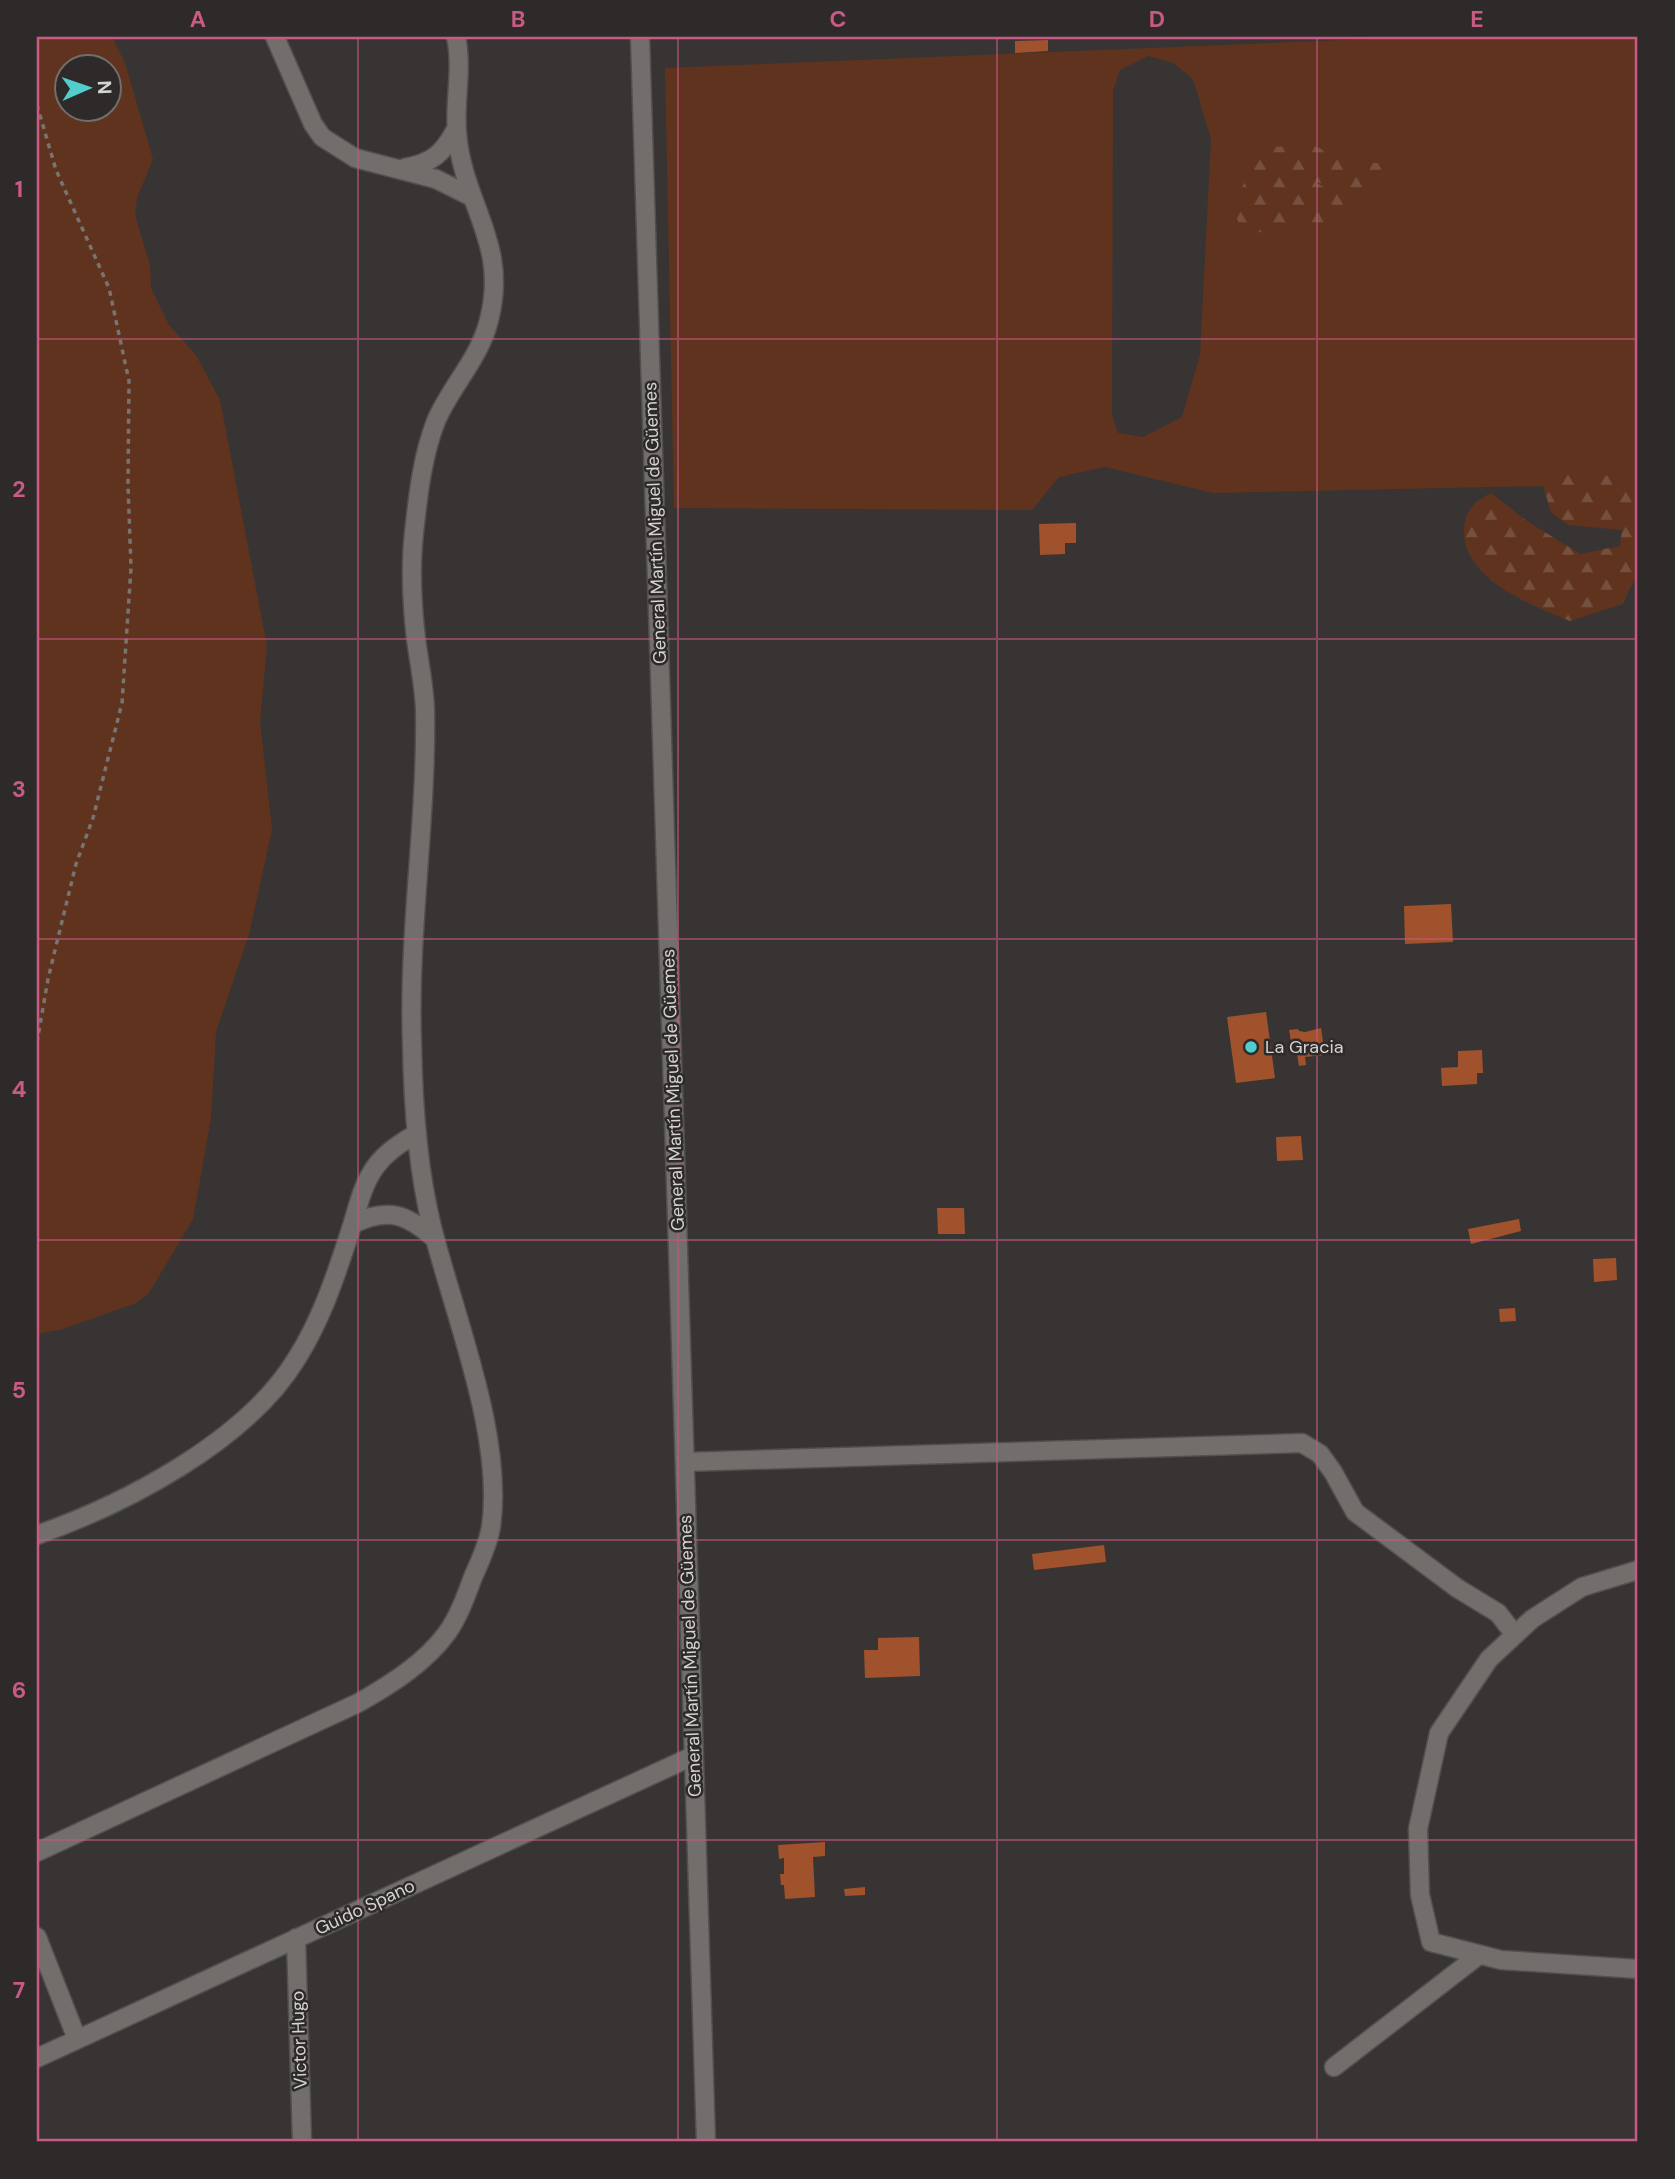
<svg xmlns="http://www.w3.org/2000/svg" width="1675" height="2179" font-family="'DM Sans',sans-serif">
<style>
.green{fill:#60331e;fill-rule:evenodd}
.forest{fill:url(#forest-firs)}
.building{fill:#a0522c}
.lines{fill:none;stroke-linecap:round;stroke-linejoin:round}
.minor-casing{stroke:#52504f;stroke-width:21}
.path{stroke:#777473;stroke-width:3.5;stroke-dasharray:5 5;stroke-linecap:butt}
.minor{stroke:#726e6c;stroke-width:18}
.grid{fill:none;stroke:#c95a85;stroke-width:2;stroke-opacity:0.55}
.poi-dot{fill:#52cdcd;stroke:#2e2a29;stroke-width:2.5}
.labels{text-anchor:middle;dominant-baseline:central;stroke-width:5;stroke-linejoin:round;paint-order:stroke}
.street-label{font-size:18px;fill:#d6d4d3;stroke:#2e2a29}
.poi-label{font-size:18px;fill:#d6d4d3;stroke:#2e2a29;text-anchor:start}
.neatline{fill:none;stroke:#c95a85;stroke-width:2.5}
.grid-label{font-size:23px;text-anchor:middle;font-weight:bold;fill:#c95a85}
</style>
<defs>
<pattern id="forest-firs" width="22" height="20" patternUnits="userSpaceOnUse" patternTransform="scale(1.75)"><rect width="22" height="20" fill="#60331e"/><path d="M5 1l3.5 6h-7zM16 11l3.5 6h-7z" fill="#76503e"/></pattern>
</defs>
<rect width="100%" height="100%" fill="#383433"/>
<path class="green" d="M37,37H112L125,63L153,159L137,198L135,215L150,265L151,288L169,325L196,355L220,400L267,646L260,721L272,830L249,934L216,1032L211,1118L193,1219L149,1293L136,1303L63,1329L37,1334ZM108,66V108H66V66Z
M1416,37H1638V484L1213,493L1105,467L1059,477L1032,510L674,508L665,68ZM1148,56L1173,63L1193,79L1211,139L1200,355L1182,417L1143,437L1118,433L1112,415L1113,91L1120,70Z"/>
<path class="forest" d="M1308,144L1353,161L1387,164L1358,190L1315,182L1334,193L1358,200L1344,228L1268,229L1244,238L1232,204L1265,148Z
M1556,475L1621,476L1638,481V573L1622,604L1570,621C1533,606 1462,579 1464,530C1465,510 1474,502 1491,493L1527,521L1580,554L1620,546L1622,530L1568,525L1551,512L1543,486Z"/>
<path class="building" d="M1048,40V51L1015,53V41Z
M1076,523V543H1065V554L1040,555L1039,524Z
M1451,904L1453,942L1405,944L1404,906Z
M1266,1012L1275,1078L1236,1083L1227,1017Z
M1321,1028L1325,1055L1305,1057L1306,1065L1299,1066L1295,1041H1291L1289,1030L1298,1029L1299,1031L1305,1032Z
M1482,1050L1483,1073H1477V1084L1442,1086L1441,1068L1458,1067V1051Z
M1301,1136L1303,1160L1277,1161L1276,1137Z
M937,1208H964L965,1234H938Z
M1519,1219L1521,1231L1471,1244L1468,1229Z
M1616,1258L1617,1280L1594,1282L1593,1259Z
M1515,1308L1516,1321L1500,1322L1499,1309Z
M1104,1545L1106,1562L1034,1570L1032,1554Z
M919,1637L920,1676L865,1678L864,1650H878V1638Z
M825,1842V1856L813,1857L815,1897L785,1899L784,1885H781L780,1874H784V1858L779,1859L778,1845Z
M865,1887V1895L845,1896L844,1889Z"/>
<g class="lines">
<defs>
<path id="minor" d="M275,37L313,124L322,137L355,158L436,179L472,197
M640,37L706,2142
M404,168C432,163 443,154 456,129
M353,1224C388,1207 407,1214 435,1239
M685,1462L1302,1443L1320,1454L1333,1472L1355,1512L1457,1588L1498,1613L1515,1635
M37,1535C125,1504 247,1441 297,1358C321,1320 335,1278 349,1235C357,1212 361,1186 376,1166C387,1151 401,1143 417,1133
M1638,1570L1582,1587L1532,1619L1489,1659L1439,1733L1418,1829L1420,1895L1431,1942L1501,1960L1638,1969
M37,1852L358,1703C390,1685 425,1663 447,1633C459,1616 466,1596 473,1577C480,1561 488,1545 491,1527C504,1436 454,1315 432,1227C417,1167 413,1104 412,1043C408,931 427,820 425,709C424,685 419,662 416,639C412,604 410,568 414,533C418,496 422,457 436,421C451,386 480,358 489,320C509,243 463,205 457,133C454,101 463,69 456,37
M37,1937L77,2039
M296,1938L302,2142
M37,2058L693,1756
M1334,2067L1479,1955"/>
</defs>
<use href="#minor" class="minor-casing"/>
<path class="path" d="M37,105L56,170L109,288L129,381L128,485L131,568L122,703L93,818L76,864L48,979L37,1042"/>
<use href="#minor" class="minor"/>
</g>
<path class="grid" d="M358,37V2142M678,37V2142M997,37V2142M1317,37V2142M37,339H1638M37,639H1638M37,939H1638M37,1240H1638M37,1540H1638M37,1840H1638"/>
<circle class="poi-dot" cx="1251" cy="1047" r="7"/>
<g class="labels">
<g class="street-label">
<text transform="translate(655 523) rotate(-92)">General Martín Miguel de Güemes</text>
<text transform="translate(673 1090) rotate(-92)">General Martín Miguel de Güemes</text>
<text transform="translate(690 1656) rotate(-92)">General Martín Miguel de Güemes</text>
<text transform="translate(365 1907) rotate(-25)">Guido Spano</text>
<text transform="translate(299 2040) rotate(-92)">Victor Hugo</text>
</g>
<g class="poi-label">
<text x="1265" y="1047">La Gracia</text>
</g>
</g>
<rect width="1675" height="2179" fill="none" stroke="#2e2a29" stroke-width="77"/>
<g transform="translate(88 88) rotate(88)"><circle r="33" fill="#2e2a29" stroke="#716e6d" stroke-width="2"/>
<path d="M0-5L12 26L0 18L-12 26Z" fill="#52cdcd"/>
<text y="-10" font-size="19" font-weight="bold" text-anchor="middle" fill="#d6d4d3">N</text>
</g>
<rect x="38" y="38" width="1598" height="2102" class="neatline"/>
<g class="grid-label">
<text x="198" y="27">A</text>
<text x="518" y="27">B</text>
<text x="838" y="27">C</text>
<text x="1157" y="27">D</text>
<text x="1477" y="27">E</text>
<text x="19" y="197">1</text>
<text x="19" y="497">2</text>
<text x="19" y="797">3</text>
<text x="19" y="1097">4</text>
<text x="19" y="1398">5</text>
<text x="19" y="1698">6</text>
<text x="19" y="1998">7</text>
</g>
</svg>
